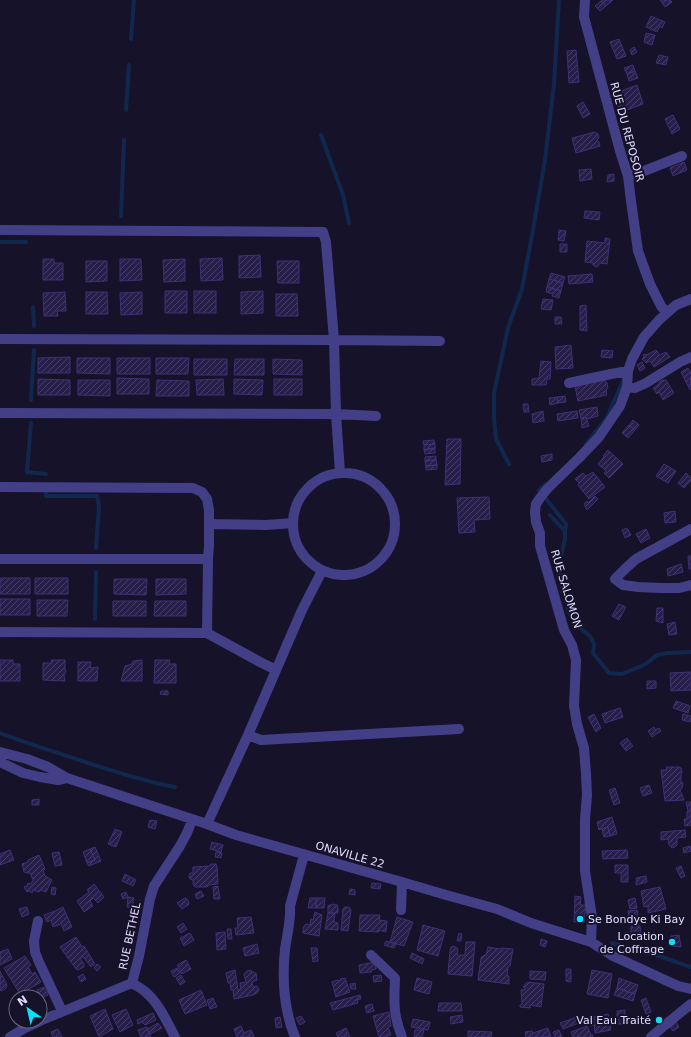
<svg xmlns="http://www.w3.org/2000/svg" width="691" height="1037" font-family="'DejaVu Sans',sans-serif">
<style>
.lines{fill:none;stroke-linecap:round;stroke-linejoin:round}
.stream{stroke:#11284e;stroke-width:4}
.building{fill:url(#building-hatch);stroke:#3f3175}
.minor{stroke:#423f87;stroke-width:10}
.poi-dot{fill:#0fdef7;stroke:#16122a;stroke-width:1.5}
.labels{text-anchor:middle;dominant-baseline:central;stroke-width:4;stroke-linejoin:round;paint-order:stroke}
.street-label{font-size:11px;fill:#e0dcfe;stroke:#16122a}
.poi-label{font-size:11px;fill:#e0dcfe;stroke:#16122a;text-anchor:end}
</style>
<defs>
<pattern id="building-hatch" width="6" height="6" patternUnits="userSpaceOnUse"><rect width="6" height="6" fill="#271e4a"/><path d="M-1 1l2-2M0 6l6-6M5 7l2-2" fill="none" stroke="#463e65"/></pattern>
</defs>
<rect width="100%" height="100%" fill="#16122a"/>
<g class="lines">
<path class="stream" d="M131,39L134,0
M126,110L129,65
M321,135L343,195L349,223
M121,216L124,140
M0,242H26
M33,307L34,326
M31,400L34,350
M31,423L27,472L46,474
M586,444L606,419L624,379
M509,464L496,439L494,418V393L508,328L522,289L533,230L545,160L554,84L559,0
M546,484L539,490L566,524L565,531
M46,493V496H97L99,506L96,548
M550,515L565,531V539L561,557L560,578L569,612L575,624L590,636L594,644L593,653L609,673L622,674L646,664L657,655L668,653L691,652
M95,619L96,572
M0,733C29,744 59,753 88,763C116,772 146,782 175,787
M612,943L662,957L691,967"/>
</g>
<path class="building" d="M602,0H613L606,6L601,1Z
M660,0H670L672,2L665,7Z
M601,1L606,6L600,11L595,6Z
M651,16L665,22L662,28L660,26L657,32L646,27Z
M646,33L655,35L652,45L644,42Z
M619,39L626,56L617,59L610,42Z
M634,47L637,52L632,55L630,50Z
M576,50L579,82L569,83L567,51Z
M659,55L668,57L666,65L656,63Z
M633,65L635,71L627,74L624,68Z
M635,71L638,78L629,81L627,74Z
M637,85L643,104L624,111H621L619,109L617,103L621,99L618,92Z
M583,102L590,114L583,118L577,106Z
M673,115L680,129L672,134L665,119Z
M595,132L598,134L599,138L597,140L599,142L600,146L576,153L572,138Z
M684,162L687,170L673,176L670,168Z
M591,169L592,179L580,181L579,170Z
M614,174V181L607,182L608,175Z
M585,211L600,212L599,220L584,218Z
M559,230L566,231L564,241L558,240Z
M605,238L610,239L607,264L600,263L598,266L596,267L593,265V263L585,262L587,241L605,243Z
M560,244H567V252H560Z
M260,255L261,277L239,278V256Z
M222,258L223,280L201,281L200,259Z
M43,259H54V263H63V280H43Z
M120,259H141L142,280L120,281Z
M185,259V281L164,282L163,260Z
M86,261H107V281L86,282Z
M277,261H299V283H278Z
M551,273L565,277L563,283L549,279Z
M592,274L593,282L569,284L568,276Z
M549,279L563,283L561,291L547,287Z
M547,287L561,291L559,298L552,296L553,294L546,292Z
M165,291H187V313H165Z
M194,291H216V313H194Z
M263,291V313L241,314V292Z
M65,292L66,311H57L58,316H44L43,293Z
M86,292H107L108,314H86Z
M142,292V314L121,315L120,293Z
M276,294H297L298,316H276Z
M543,299L553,300L551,310L541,309Z
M586,305L587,331L580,330V306Z
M555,317H561L562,324H555Z
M571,345L573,368L556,369L555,347Z
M602,350L613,351L612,358L601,357Z
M656,350L660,355L666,352L670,357L654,367L650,361L646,363L642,359L644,357L643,355L646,354V355Z
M70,357V373H38V358Z
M77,358H110V374L77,373Z
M117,358H150V374H117Z
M156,358H189L188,374H156Z
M194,359H227V375H194Z
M235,359H264V375H234Z
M273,359L302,360V375L273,374Z
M541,361L551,362L550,379H547L546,385H532V379L539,378Z
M642,362L645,368L640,371L637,365Z
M688,368L691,374L690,390L681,372Z
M117,378L149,379V394H117Z
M38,379L70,380V395H38Z
M223,379L224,395H197L196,380Z
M234,379L263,380L262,395L234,394Z
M274,379H302V395H274Z
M78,380H110V396L78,395Z
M157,380L189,381V396H156Z
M604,380L607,383L608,388L606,390L607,395L578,401L575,386Z
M663,380H666L674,393L663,400L659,392L657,394L653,388L659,384V382Z
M565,396L566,402L558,403L557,397Z
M557,397L558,403L550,405L549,398Z
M523,404H528L529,412H524Z
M597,407L598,416L587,419L586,417L581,418L579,410Z
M543,411L544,421L533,423L532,414Z
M577,411L578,418L558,421L557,414Z
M586,417L589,426L582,428L581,418Z
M633,420L639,425L635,430L629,425Z
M629,425L635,430L628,438L622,433Z
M447,439H461L460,484L445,485Z
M434,440L435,444L424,445L423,441Z
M435,444V448L424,450V445Z
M435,448V453L425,454L424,450Z
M608,450L623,464L609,478L604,473L606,471L598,464L604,457L603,456Z
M552,454V460L542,462L541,456Z
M436,456V460L425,461V457Z
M436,460L437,465L426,466L425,461Z
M664,464L676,471L668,483L656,476Z
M437,465V469L426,470V466Z
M593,472L605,487L589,499L578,485L579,483L575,479L583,473L586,476Z
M686,473L691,478V480L684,488L678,483Z
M595,496L598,499L587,510L584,504L587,501L588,503Z
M489,497L490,519L474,520L475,532L459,533L457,498Z
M675,511L676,522L665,523L664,513Z
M627,528L631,535L625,538L622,530Z
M646,529L650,538L641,543L636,534Z
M688,556H691V569H689Z
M681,564L683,572L668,576L667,569Z
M0,578H30V594H0Z
M35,578H68V594H35Z
M114,579H147L146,595L114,594Z
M156,579H186V594L156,595Z
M0,599H30V615H0Z
M37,600H68L67,616H37Z
M113,601H146V616H113Z
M155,601H186V616H154Z
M619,604L626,607L619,620L612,616Z
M657,608H663V623L656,621Z
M675,622L677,634L669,635L667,624Z
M0,660H13V664H20V681H0Z
M51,660H65V670L66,671L64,675L65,681L43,680V663H52Z
M142,660V681H121L125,666L132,664L133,661Z
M155,660H170L169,664H176V683H154Z
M78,662H91L90,668L98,667L97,681H78Z
M691,672V690L671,691L670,673Z
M647,681H656V688L647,689Z
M161,691H168V695L160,694Z
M676,701L690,706L688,713L673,708Z
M620,708L623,717L605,723L602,714Z
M594,714L601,728L596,732L588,717Z
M683,714L691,716L690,722L682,720Z
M654,727L655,730L659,728L661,731L652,737L648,731Z
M627,738L633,746L626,751L620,743Z
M666,767H679L681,768L682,772L681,775V781L683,783L682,788L680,790L684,800L665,801L661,770H667Z
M649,785L652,793L643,796L640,788Z
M615,788L620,803L614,805L609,790Z
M39,799V805H32V800Z
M686,802H691V825L685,826L684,819H687V812L688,811Z
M612,817L617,834L610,836L608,827L599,830L597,822Z
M150,820L157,821L155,829L148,827Z
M608,827L610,836L604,837L602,829Z
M115,829L122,832L116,847L108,844Z
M685,830L686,837L677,838V845L675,847L672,848L669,845L668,839L661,840V832Z
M212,842L223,845L221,852L210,849Z
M690,846L691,851L684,853L683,848Z
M95,847L101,861L89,866L87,863L95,860L90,849Z
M90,849L95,860L87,863L83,852Z
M10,850L14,860L0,865V854Z
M627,850L628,858L603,859L602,851Z
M59,852L62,865L55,866L52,853Z
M216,852L222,853L221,858L215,857Z
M39,855L45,869L43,871L45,876L52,880L46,892L40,890L39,892L33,890L32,893L29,891L27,892L24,887L27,886L28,883L31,884L33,880L30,873H27L24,872L22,864L28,862V860Z
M211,864H216L217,866L218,883L217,884L209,885L207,887H195L193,884V880L190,879L189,877L190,873H193V867L209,866Z
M615,865H628V882H621V873H615Z
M681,866L685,876L681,878L676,868Z
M125,874L136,880L133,886L122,881Z
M646,876L647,882L636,885V882H637L636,878Z
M372,883L381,884L380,889L371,888Z
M94,884L104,897L98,903L93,898L90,901L93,906L84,912L77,901L89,892L87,890Z
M218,886L220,899H214L213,887Z
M52,887L56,888L55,895L51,894Z
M660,887L666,909L648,913V906L644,907L641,891Z
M350,889L355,890V895L349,894Z
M201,891L204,896L197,899L195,894Z
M126,892L128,897L123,899L121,894Z
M575,896L581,897L580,905H586L584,922H574Z
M128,897L134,898L132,908L127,907Z
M185,898L188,900L189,904L182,909L177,903Z
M310,898H316V908H308Z
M316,898H325L324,908H316Z
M635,898L637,908L630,909L628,900Z
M333,904L337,905L338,908V913H328V906Z
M27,907L29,914L22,917L19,909Z
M63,907L72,927L64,931L61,924L53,927L51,920L47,922L44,915L55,911Z
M345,907H349L351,910L348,931L341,930L343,909Z
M637,910L639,922L630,924L628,911Z
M315,912L322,915L319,936L303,933V930L304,926L306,924L310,925L311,919L313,920Z
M328,913H335L334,922L338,923V930L325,929Z
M360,915H380L379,920L387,921L386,932L378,930L379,932L359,931Z
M251,917L254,933L236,935L235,928H238L237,918Z
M397,917L413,922L404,946L390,942Z
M183,923L187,929L181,933L177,927Z
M423,925L445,931L438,956L417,950Z
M631,926H640L641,935L631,934Z
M227,929H231L232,939H228Z
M225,932L226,949L217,950L216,933Z
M190,933L194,940L184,946L180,938Z
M459,933L462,934L461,941H457Z
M679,935L681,947L671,946V936Z
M76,937L82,947L84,946L95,964L91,967L83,957L80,958L84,964V967L78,970L76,969L60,947Z
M541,939L547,941L545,947L540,945Z
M386,941L396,944L394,948L384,945Z
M466,942H475L472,976L448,974L450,950L451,947L454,946L458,949L457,955H465Z
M257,944L259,953L245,956L243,948Z
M488,947L500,949L501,948L513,949L510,966L508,967L507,976H509V984L478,980L481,958L484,955H486Z
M311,948H317L318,961L313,962Z
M8,949L12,959L0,965V952Z
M412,953L424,959L422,964L410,958Z
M25,956L31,965L28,967L32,974L35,972L41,982L27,990V993L24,995L20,994L4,968Z
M186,960L191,969L182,974L177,965Z
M375,962L376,969L371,970L372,972L360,973L359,965Z
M97,964L101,967L97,971L94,968Z
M177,968L180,973L174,977L171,971Z
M566,969H571V982L566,981Z
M235,970L238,990L241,989L240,983L246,982L244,974L247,971L251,970L252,972H254V973H256L257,980L252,982L253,987L257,986L259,990L257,993L253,995L234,999L233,990H231L230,983H228L226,973Z
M592,970L612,974L608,998L587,994Z
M0,971L7,985L6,988L2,991L0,990Z
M530,971L546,972L545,980L530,979Z
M83,974L86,979L81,982L78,977Z
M181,975L185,982L180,985L176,978Z
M381,975L382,981L374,982L373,976Z
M345,978L350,992L336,997L332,982L337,980L341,981L340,979Z
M417,978L432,982L429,994L414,990Z
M619,978L638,985L635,994L617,988Z
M527,982L544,984L541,1007L530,1005V1008L520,1007V1005L522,1004L521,990L526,989L523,987Z
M355,983L356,989H351L350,984Z
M44,987L48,995L41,998L37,990Z
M617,988L635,994L633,1001L614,995Z
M201,990L207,1005L185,1014L179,1000Z
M360,995L361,999L357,1000L358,1003L333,1010L330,1003Z
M213,998L217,1007L210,1009L207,1000Z
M646,998L651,1012L646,1014L641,1000Z
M439,1003H461L462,1011H438Z
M372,1004L374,1011L367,1013L365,1006Z
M105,1009L113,1029L99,1037L90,1016Z
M126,1009L133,1025L120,1032L112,1015Z
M625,1010V1024H617V1011Z
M389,1012L391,1026L388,1027L391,1035L383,1037H379L373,1016Z
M153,1013L156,1020L145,1025L142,1022L138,1024L137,1020Z
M608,1014L611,1030L595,1033L594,1025L591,1026L589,1018Z
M462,1015L463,1022L451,1024L450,1017Z
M301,1016L305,1022L300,1025L296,1018Z
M280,1017L282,1027L276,1028L275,1018Z
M577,1017L579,1023L563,1029L560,1023Z
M413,1019L430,1022L428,1030L411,1027Z
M676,1022L679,1027L673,1031L670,1027Z
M158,1023L162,1028L150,1034L147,1029Z
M241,1026L244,1033L251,1030L254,1036L251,1037H237L234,1029Z
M587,1026L591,1035L592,1034L593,1037H573L571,1032Z
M147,1027L151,1037H141L138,1030Z
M346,1028L350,1037H338L336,1033Z
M548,1028L551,1037H526L525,1032L532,1031L533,1033Z
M58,1029L62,1037H53L51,1032Z
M415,1030H424L422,1037H414Z
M559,1030L562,1037H555L553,1032Z
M468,1031L492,1032L491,1037H468Z"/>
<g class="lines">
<path class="minor" d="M585,0L584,17L620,151L628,176L631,201L638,251L650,284L661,306L667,313
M628,176L639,173L682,156
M0,230L323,232L326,242L334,340L336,414L340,473
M0,339L334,340L440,341
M569,383L611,374L628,371
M627,387L635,388L646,383L680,362L691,357
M0,413L336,414L376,416
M293 524a51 51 0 1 1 102 0a51 51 0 1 1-102 0Z
M0,487L193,488L202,492L207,499L209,510V545L208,559L207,633
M209,524L266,525L293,523
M691,529L636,559L626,568L615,579L623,585L638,587L661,588H679L691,585
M0,559H208
M0,632L207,633L260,662L276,670
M248,735L261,740L459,729
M0,752L27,759L48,767L67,778L207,824L236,835L402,882L446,895L497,909L531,923L591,942L613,956L678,986L691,989
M0,762L23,773L40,777L58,780L67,778
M207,824L248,735L302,610L322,571
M401,910L402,882
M38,921L34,941L35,952L39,962L62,1011
M591,942L592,917L585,871V819L587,795L586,774L584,748L577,724L574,706L576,660L572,645L564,630L540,546V533L536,522L535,512L536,504L540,498L548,488L579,458L599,437L620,406L627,387L628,371L632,359L644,337L659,320L676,305L691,299
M371,955L395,978C394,1001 393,1015 402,1037
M132,983C135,985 139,987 143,990C158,1001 166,1020 175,1037
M10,1037L25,1028L42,1020L132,983L139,956L150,899L154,886L180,846L187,833L192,820
M295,1037C284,1010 282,978 285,949C287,935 291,921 290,906L304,855
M651,1037L665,1025L691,1004"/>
</g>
<g class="poi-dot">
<circle cx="580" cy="919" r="4"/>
<circle cx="672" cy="942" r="4"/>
<circle cx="659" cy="1020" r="4"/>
</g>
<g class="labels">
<g class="street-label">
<text transform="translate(627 132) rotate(75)">RUE DU REPOSOIR</text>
<text transform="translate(566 589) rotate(73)">RUE SALOMON</text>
<text transform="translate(350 855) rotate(16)">ONAVILLE 22</text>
<text transform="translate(130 936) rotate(-78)">RUE BETHEL</text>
</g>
<g class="poi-label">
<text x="588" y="919" text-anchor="start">Se Bondye Ki Bay</text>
<text x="664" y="936">Location<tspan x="664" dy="13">de Coffrage</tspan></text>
<text x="651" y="1020">Val Eau Traité</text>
</g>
</g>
<g transform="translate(28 1009) rotate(326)"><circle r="19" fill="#16122a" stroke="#67637f"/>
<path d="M0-3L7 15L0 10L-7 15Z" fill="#0fdef7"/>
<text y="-6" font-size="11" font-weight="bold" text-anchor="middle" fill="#e0dcfe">N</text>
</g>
</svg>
